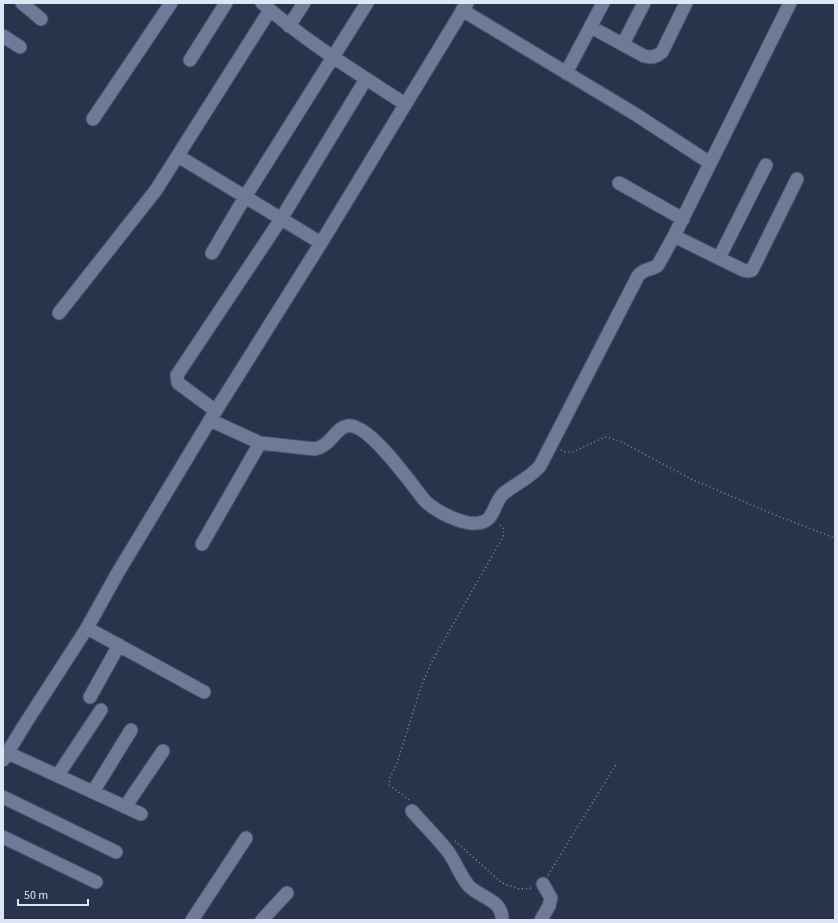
<svg xmlns="http://www.w3.org/2000/svg" width="838" height="923" font-family="'Source Sans 3',sans-serif">
<style>
.lines{fill:none;stroke-linecap:round;stroke-linejoin:round}
.minor-casing{stroke:#464f64;stroke-width:15}
.path{stroke:#858ea3;stroke-width:1.5;stroke-dasharray:1 3;stroke-linecap:butt}
.minor{stroke:#6e7a97;stroke-width:13}
</style>
<rect width="100%" height="100%" fill="#28334c"/>
<g class="lines">
<defs>
<path id="minor" d="M22,3L41,19
M262,3C306,42 356,72 405,104
M462,10L635,114L710,163
M289,26L304,3
M591,27L644,56C652,58 656,57 662,52L686,3
M3,36L20,47
M623,44L644,3
M190,60L226,3
M566,73L603,3
M93,119L171,3
M178,156L321,243
M619,183L683,219
M674,236L743,270L749,271L752,270L797,179
M212,253L245,197L367,3
M719,258L766,165
M59,313L156,190L270,10
M216,411L178,383L177,375L281,219L366,79
M210,420L260,443L315,449C332,445 334,429 347,426C368,421 412,485 425,501C437,512 474,533 489,518C495,511 496,501 503,494C515,484 530,478 540,466L638,276C645,267 651,271 658,265L674,236L790,3
M202,544L260,443
M87,628L204,692
M90,697L119,645
M8,753L141,814
M3,760L25,724L87,628L117,574L210,420L321,243L467,3
M58,775L101,710
M93,792L131,730
M3,797L116,852
M125,807L163,751
M412,811C424,825 438,838 449,853C456,863 460,875 468,885C479,898 503,899 502,920
M3,837L96,882
M192,920L246,838
M262,920L287,893
M541,920L549,906L551,898L543,884"/>
</defs>
<use href="#minor" class="minor-casing"/>
<path class="path" d="M561,450L565,452H573L605,437L620,441L691,479L780,517L835,538
M409,800L389,785L390,778L397,763L421,687L431,663L503,537L504,529L499,524
M455,841L502,883L519,889L532,888
M548,875L617,763"/>
<use href="#minor" class="minor"/>
</g>
<rect width="838" height="923" fill="none" stroke="#dee6f6" stroke-width="8"/>
<path d="M18 899v6h70v-6" fill="none" stroke="#dee6f6" stroke-width="2"/>
<text x="24" y="899" font-size="12" fill="#dee6f6" stroke="#28334c" stroke-width="3" paint-order="stroke">50 m</text>
</svg>
